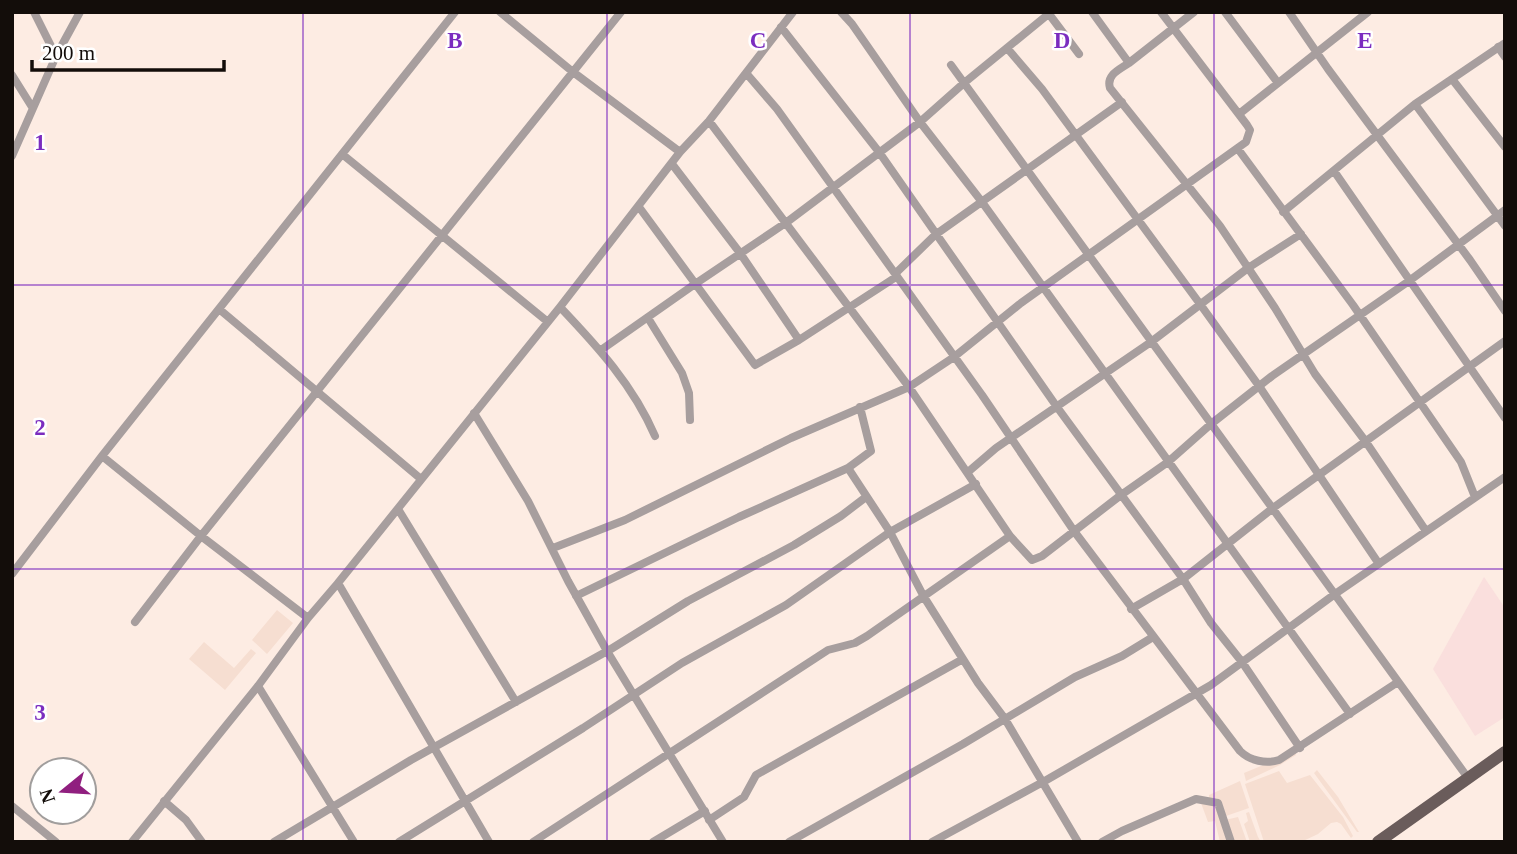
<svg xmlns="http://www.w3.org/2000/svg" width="1517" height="854" font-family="'Times New Roman',serif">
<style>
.built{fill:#f6ded1}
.education{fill:#fadfdd}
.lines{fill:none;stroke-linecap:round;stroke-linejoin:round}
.street{stroke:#a79e9e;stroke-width:8}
.primary{stroke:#6a5c5b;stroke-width:12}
.grid{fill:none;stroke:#7b2cbf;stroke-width:2;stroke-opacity:0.55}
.grid-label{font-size:23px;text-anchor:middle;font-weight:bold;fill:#7b2cbf;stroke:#fff;stroke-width:5;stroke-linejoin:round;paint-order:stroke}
</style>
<rect width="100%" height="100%" fill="#fdece3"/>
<path class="built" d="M277,610L293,623L267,654L252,640Z
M204,642L234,668L251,649L256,653L225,690L189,659Z
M1295,752L1296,755L1280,765L1246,781L1244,773Z
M1317,770L1338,797L1359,832H1357L1314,773Z
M1279,771L1287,783L1310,775L1343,817L1353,836L1351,838L1341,824L1337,822L1331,823L1318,834L1301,842H1264L1245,784Z
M1240,781L1249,808L1226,816L1220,800L1216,798L1209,800V795Z
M1201,803L1216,805L1229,842H1220L1215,821L1208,822Z
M1249,812L1258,837L1261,842H1250L1244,824L1248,821L1246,813Z
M1238,817L1247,842H1233L1225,820Z"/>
<path class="education" d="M1484,577L1505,608V717L1475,736L1433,669Z"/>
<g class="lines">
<path class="street" d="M34,12L56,56
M500,12L573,72L680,152
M841,12L852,24L920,122L982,202L1350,714
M1092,12L1129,63C1119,70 1106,75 1110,88L1220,226L1275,308L1315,374L1366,442L1426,531
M1225,12L1278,83
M1289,12L1328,69L1470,260L1505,311
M1049,14L1079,54
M781,27L879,152L1057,407L1183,579L1211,623L1242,662L1300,748
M1498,47L1505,57
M1007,48L1042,89L1200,304L1259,386L1379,564
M1129,63L1194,12
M951,65L1468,778
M746,73L777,109L982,395L1074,531L1240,751C1250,761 1266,764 1279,760L1398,682
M12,75L32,107
M1452,79L1505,147
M1415,104L1505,226
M1239,114L1368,12
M1238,149L1353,305L1461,462L1475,497
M342,154L548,322
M12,156L56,56L80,12
M672,164L740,253L799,340
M1334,171L1505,418
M639,207L755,365L799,340L896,277L897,272L935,235L1122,102
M1283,212L1415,104L1505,43
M560,307C597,346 633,385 655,436
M219,309L421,479
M648,318L682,373L689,393L690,420
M601,350L695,284L787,222L920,122L964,83L1051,12
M474,413L528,501L568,581L607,651L723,842
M102,456L201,536L308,618
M848,468L890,532L924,597L978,683L1005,719L1078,842
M968,472L996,448L1151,342L1248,268L1301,234
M398,509L516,702
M1010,536L1032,560L1042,556L1121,495L1168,462L1211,424L1272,376L1409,281L1505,210
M553,548L625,520L791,438L909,387L954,357L1021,303L1246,142L1250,130L1247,125L1161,12
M12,574L102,456L455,12
M338,583L489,842
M576,596L739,517L848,468L871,451L860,407
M1131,609L1183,579L1273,508L1505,341
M135,622L201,536L621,12
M258,686L354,842
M164,801L186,820L202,842
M12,806L56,842
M709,820L744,797L756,775L963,659
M132,842L258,686L308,618L338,583L560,307L680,152L709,121L793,12
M274,842L411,760L611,649L688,601L794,545L841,516L866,497
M399,842L583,728L682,663L786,605L890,532L976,484
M533,842L828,650L855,643L867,636L1010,536L909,387L709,121
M653,842L705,811
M789,842L963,744L1075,677L1122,656L1153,637
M932,842L1043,782L1211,685L1335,594L1505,477
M1102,842L1122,831L1196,799L1218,803L1231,842"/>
<path class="primary" d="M1378,842L1505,752"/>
</g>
<path class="grid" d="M303,12V842M607,12V842M910,12V842M1214,12V842M12,285H1505M12,569H1505"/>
<g class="grid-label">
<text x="455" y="48">B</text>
<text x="758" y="48">C</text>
<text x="1062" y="48">D</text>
<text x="1365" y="48">E</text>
<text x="40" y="150">1</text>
<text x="40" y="435">2</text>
<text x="40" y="720">3</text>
</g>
<rect width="1517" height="854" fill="none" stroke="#130d0a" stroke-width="28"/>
<g transform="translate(63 791) rotate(252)"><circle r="33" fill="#ffffff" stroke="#a19e9d" stroke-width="2"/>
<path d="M0-5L12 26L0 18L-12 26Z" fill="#901f7f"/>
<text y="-10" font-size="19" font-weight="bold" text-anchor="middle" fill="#130d0a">N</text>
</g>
<path d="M32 60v10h192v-10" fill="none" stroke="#130d0a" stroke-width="3.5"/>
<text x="42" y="60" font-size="21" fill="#130d0a" stroke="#ffffff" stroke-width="5" paint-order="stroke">200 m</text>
</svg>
